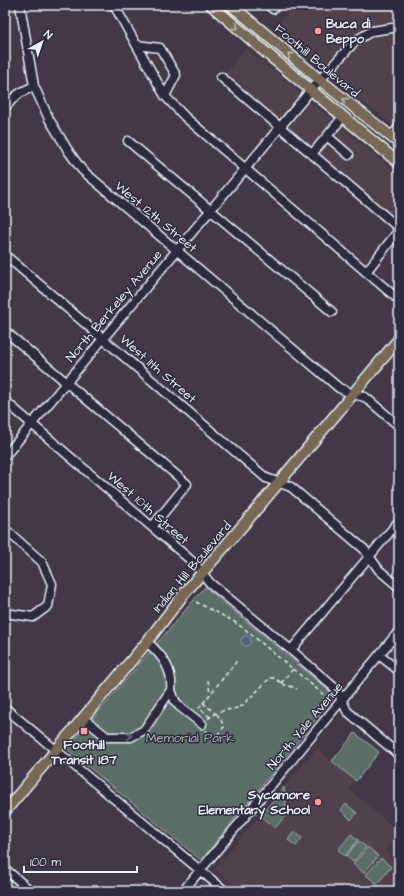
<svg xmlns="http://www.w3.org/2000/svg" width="404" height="896" font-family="'Architects Daughter',sans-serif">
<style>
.built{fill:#50424e}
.green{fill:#5a6d66;stroke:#a1afaf}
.water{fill:#4f617a;stroke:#8c9bac}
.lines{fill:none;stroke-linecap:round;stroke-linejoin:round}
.minor-casing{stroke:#e8f1f8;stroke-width:11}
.major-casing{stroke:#e8f1f8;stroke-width:13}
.path{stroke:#e8f1f8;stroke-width:1.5;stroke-dasharray:4 3;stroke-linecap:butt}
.minor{stroke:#2f2a3d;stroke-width:8}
.major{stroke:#776954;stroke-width:10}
.oneway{stroke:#bbbbb6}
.oneway2{stroke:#70707e}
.poi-dot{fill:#ff9aa2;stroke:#2f2a3d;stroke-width:1.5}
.labels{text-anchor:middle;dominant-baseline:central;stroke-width:3;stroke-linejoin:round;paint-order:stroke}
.poi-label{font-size:13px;font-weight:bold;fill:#e8f1f8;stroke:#2f2a3d;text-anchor:start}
.street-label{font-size:13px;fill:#e8f1f8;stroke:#2f2a3d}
.park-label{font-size:13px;fill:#a8b6b6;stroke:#2f2a3d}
</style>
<rect width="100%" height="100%" fill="#423847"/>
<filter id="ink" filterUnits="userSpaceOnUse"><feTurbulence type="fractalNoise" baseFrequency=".025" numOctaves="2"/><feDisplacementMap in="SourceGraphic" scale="8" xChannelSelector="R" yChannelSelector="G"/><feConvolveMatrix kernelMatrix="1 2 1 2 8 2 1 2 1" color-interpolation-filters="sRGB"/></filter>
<g filter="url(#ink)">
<path class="built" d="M294,5H392L399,11L396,16L399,19V128L394,126L340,84L275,28Z
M246,48L269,68L273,69L315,106L399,174V237L395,234L398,231L220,80Z
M355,733L379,752L349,789L399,832V835L385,851L399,862V891H242L215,869L317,748L332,761Z"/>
<path class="green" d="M205,587L335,696L201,860L67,749Z
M355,733L379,752L356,781L332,761Z
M284,787L287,814L275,828L260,816Z
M346,804L357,813L351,820L341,810Z
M294,831L302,838L296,846L288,840Z
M351,834L358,840L345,856L338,850Z
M359,841L366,847L353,862L346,856Z
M368,847L378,856L364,873L353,864Z
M381,858L391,867L377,884L366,875Z"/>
<path class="water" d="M241 641a5 5 0 1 1 10 0a5 5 0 1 1-10 0Z"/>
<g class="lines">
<defs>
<path id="minor" d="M20,5L34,86L49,119L69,152L82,170L339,388L353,394L365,397L399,426
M114,5L165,96L185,117L399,300
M268,5L273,9L278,5
M137,45L160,48L176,75L165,96
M221,77L399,228
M5,108C15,95 19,93 34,86
M327,136L349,155
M391,137L399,127
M128,141L332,312
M312,154L343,117
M5,255L266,478L291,487L364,549L379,570L399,587
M366,272L396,234L399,229
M5,331L187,484L152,527
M5,401L194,563L210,583L291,650L337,690L347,711L399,755
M5,456L311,90L355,41L372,31L399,27
M5,529L42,562L52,584L48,606L33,617L5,613
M291,650L399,521
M379,655L399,671
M171,690L175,701L179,706L202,724
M5,708L225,891
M83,718L107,737H131L144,730L171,690C173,669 162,655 147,642
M5,869L31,891
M183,891L399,631"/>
<path id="major" d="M211,5L270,56L399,163
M231,5L320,80L399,143
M5,811L147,642L183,595L250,517L399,339"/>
</defs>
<use href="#minor" class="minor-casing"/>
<use href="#major" class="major-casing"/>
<path class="path" d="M196,602L233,621L246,630L330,700
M208,680L210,694
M281,683L293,669
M203,703L215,713
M210,717L199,708L237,661
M208,719C213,715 217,712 223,711C229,709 236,709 242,706L270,678H274L285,685L293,687L297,689
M206,730C207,736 212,735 217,735L224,727L221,720L216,713"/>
<use href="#minor" class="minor"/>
<use href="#major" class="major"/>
</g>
<defs><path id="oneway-chevron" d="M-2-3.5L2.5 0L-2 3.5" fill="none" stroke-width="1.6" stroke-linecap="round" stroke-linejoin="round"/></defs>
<g class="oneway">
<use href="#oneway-chevron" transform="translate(236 27) rotate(40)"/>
<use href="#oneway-chevron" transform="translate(290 55) rotate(-140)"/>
<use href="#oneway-chevron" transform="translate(345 100) rotate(-141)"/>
</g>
<use class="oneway2" href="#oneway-chevron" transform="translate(129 736) rotate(-13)"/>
</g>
<g class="poi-dot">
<circle cx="318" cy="31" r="4"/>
<rect x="80" y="727" width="8" height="8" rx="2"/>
<circle cx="318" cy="802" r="4"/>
</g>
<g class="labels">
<g class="poi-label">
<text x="326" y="24">Buca di<tspan x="326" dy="15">Beppo</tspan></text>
<text x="84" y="745" text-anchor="middle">Foothill<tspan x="84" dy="15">Transit 187</tspan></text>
<text x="310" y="795" text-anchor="end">Sycamore<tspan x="310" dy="15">Elementary School</tspan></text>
</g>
<g class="street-label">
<text transform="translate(317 61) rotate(40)">Foothill Boulevard</text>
<text transform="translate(156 217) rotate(40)">West 12th Street</text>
<text transform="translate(114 306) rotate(-50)">North Berkeley Avenue</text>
<text transform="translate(158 369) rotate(41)">West 11th Street</text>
<text transform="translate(148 508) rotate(41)">West 10th Street</text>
<text transform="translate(192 567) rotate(-50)">Indian Hill Boulevard</text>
<text transform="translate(305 726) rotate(-50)">North Yale Avenue</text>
</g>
<g class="park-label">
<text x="190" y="738">Memorial Park</text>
</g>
</g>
<rect width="404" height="896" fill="none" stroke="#2f2a3d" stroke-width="20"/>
<rect x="10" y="10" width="384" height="876" fill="none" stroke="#e8f1f8" stroke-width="1.5" filter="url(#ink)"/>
<g transform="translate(42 42) rotate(40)" stroke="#2f2a3d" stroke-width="3" paint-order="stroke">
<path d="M0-3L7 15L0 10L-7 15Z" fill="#e8f1f8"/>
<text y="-6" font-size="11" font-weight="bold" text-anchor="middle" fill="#e8f1f8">N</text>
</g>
<path d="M24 866v6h113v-6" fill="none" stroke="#e8f1f8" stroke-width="2"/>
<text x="30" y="866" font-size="12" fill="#e8f1f8" stroke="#2f2a3d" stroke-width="3" paint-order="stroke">100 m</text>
</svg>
